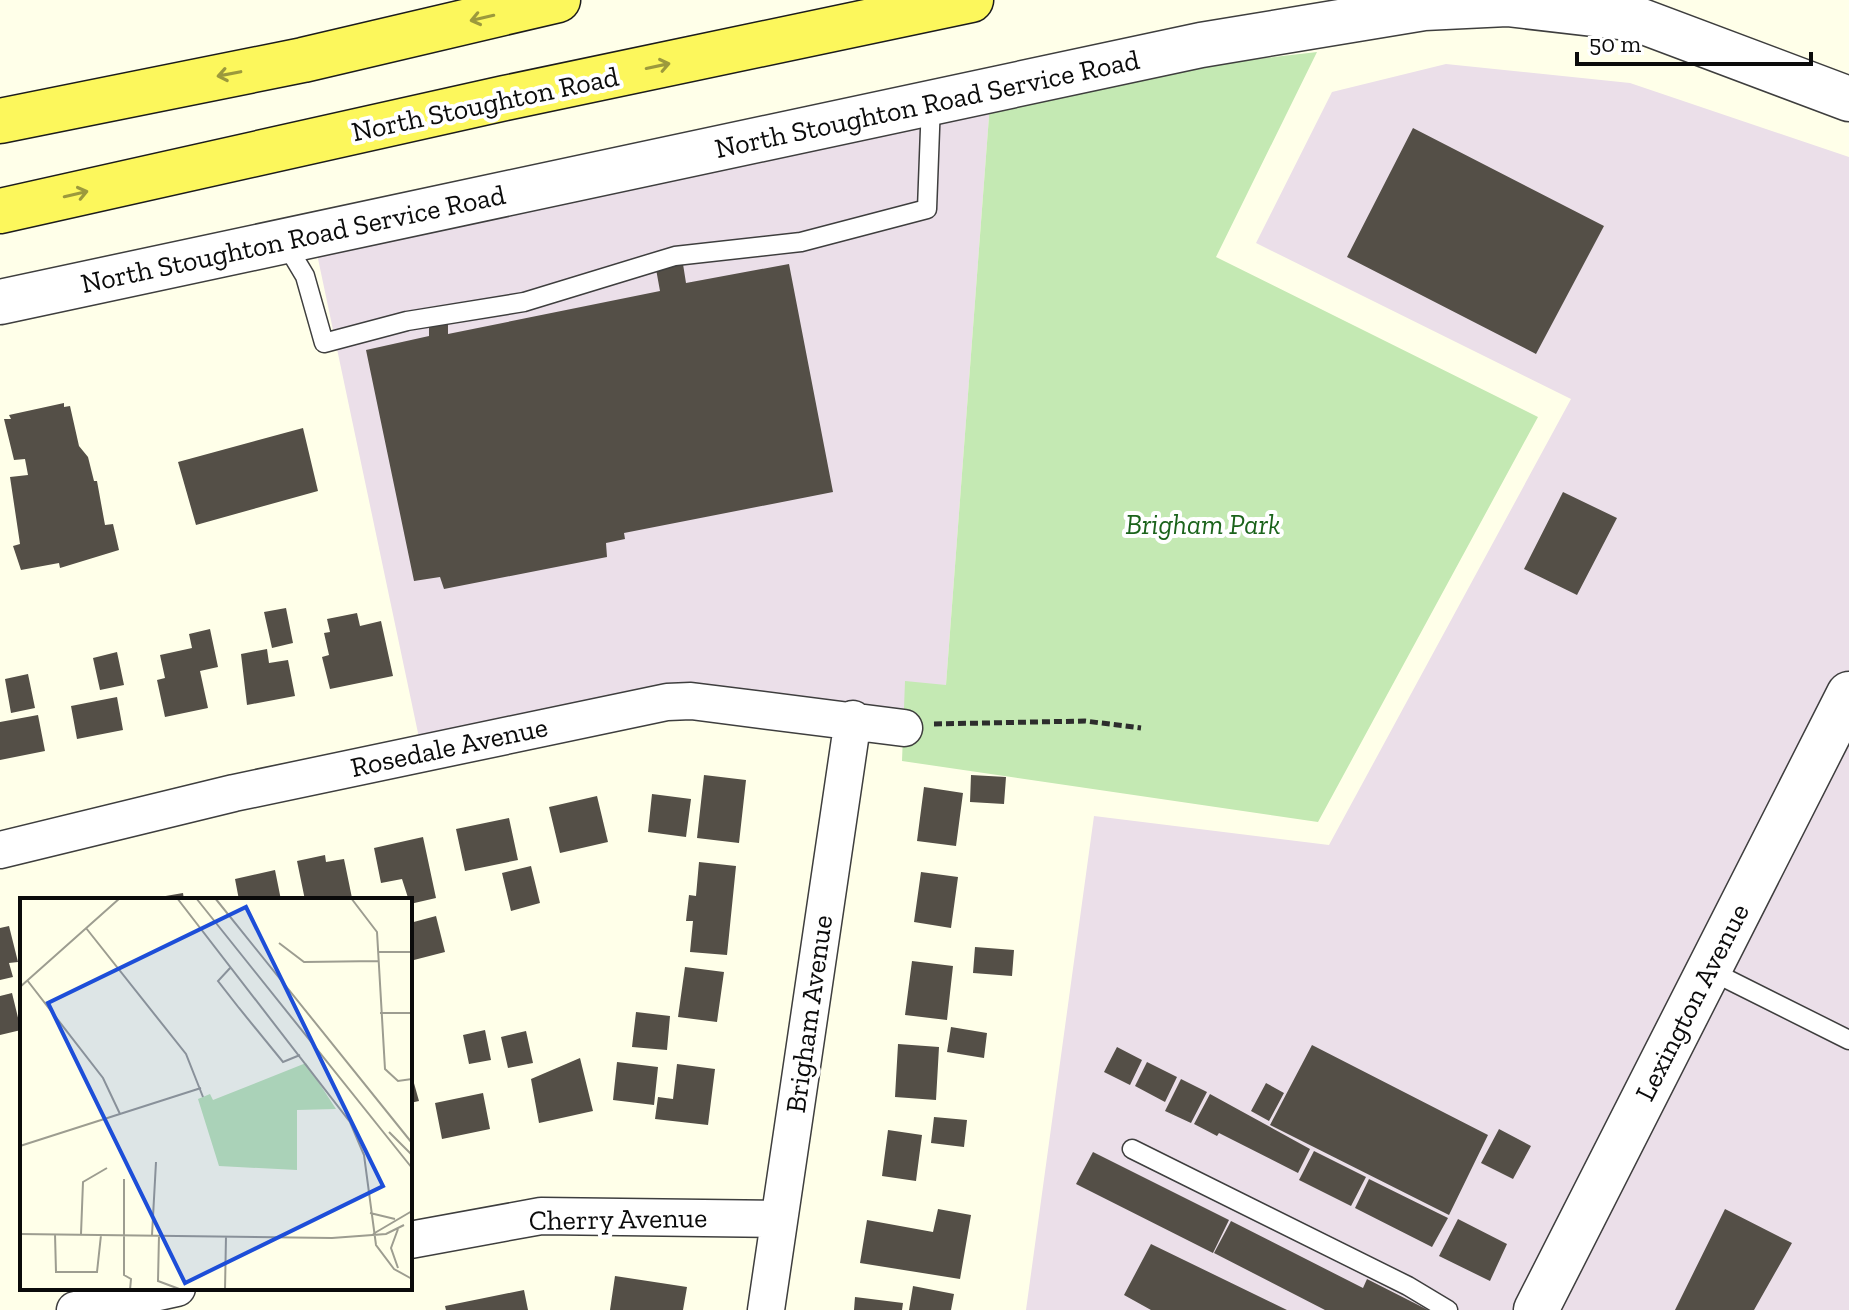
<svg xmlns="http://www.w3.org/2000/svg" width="1849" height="1310" font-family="'Zilla Slab',serif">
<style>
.industrial{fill:#ebdfe9}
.green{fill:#c4e9b3}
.building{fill:#544f47}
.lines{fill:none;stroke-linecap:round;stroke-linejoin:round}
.service-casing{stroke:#3e3e3e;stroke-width:21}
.minor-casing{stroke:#3e3e3e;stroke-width:39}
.tertiary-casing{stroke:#3e3e3e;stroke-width:47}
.primary-casing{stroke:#1c1c1c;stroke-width:47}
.path{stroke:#2d2d2d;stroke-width:5;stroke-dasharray:8 4;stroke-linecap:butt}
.service{stroke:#fff;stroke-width:18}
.minor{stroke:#fff;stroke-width:36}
.tertiary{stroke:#fff;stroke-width:44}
.primary{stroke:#fcf75c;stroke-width:44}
.oneway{stroke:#9c993c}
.labels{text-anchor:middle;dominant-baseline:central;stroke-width:8;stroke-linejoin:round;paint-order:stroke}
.street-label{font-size:28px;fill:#0b0b0b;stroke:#fff}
.park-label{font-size:28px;font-style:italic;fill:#1b631b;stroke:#fff}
.inset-road{fill:none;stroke:#9d9d90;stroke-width:2}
.view{fill:#1d4ed8;fill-opacity:0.15;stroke:#1d4ed8;stroke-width:4}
.inset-edge{fill:none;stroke:#0b0b0b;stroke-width:4}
</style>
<rect width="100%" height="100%" fill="#ffffe9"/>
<path class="industrial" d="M1446,64L1630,83L1849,157V1310H1026L1094,816L1329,845L1571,399L1256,243L1332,92Z
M991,90L946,685L904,728L691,701L422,752L313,235Z"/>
<path class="green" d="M1317,52L1216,257L1538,417L1318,822L902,761L905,681L946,685L991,90Z"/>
<path class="building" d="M1413,128L1604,226L1536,354L1347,257Z
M683,264L686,283L789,264L833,492L624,533L625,539L606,543L607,557L444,589L440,577L414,581L366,350L429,336V326L448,322V334L660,291L656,269Z
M64,403V407L70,406L79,446L88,457L94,481H97L105,525L113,524L119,550L60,568L59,563L21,570L13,546L20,544L10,477L28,475L25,459L14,460L4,419H11L9,415Z
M303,428L318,491L196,525L178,462Z
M1563,492L1617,518L1577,595L1524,569Z
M286,608L293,643L272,648L264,612Z
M357,613L360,626L381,621L393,676L330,689L322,657L329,655L324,633L330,632L327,619Z
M210,629L218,667L200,671L208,708L165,717L157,680L165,678L160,655L192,648L189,634Z
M267,649L269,663L288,660L295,696L247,705L241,654Z
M117,652L124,685L100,690L93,658Z
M28,674L35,708L11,713L5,679Z
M117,697L123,730L77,739L71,706Z
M38,715L45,751L0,760V722Z
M704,775L746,780L739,843L697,838Z
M971,775L1006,777L1004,804L970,802Z
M924,787L963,793L956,846L917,841Z
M652,794L691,799L686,837L648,832Z
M597,796L608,842L560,853L549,807Z
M509,818L518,860L465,871L456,829Z
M423,837L436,898L410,904L402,879L381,883L374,848Z
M325,855L326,862L344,859L352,898L305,900L297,861Z
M699,862L736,866L727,955L690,952L693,921H686L689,895L696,896Z
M531,866L540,903L511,911L502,873Z
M275,870L281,900H239L235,879Z
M921,872L958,877L951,928L914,922Z
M183,893L184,900H155L154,898Z
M436,916L445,952L410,961V923Z
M9,926L18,962L9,963L13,977L0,980V928Z
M975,947L1014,950L1012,976L973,973Z
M912,961L953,966L947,1020L905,1015Z
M685,967L724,972L717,1022L678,1017Z
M12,993L21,1030L0,1035V996Z
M636,1012L670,1016L667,1050L632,1047Z
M951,1027L987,1033L984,1058L947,1052Z
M485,1030L491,1060L469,1064L463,1035Z
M526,1031L533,1063L508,1068L501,1037Z
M898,1044L939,1047L936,1100L895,1097Z
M1312,1045L1488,1135L1449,1215L1270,1125Z
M1117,1047L1142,1060L1130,1085L1104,1072Z
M580,1058L593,1111L539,1123L531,1079Z
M617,1062L658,1067L654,1105L613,1100Z
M1147,1062L1177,1077L1165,1102L1135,1086Z
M677,1064L715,1069L708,1125L655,1119L658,1097L673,1099Z
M410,1069L419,1101L410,1103Z
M1181,1079L1207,1092L1191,1123L1165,1111Z
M1266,1083L1284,1093L1269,1121L1251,1111Z
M483,1093L490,1129L442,1139L435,1103Z
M1210,1094L1310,1149L1298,1173L1219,1133L1217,1136L1194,1124Z
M934,1117L967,1120L964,1147L931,1143Z
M1499,1129L1531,1146L1513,1179L1481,1163Z
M888,1130L922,1135L916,1181L882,1176Z
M1314,1151L1366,1177L1351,1206L1299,1180Z
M1093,1152L1229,1220L1213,1253L1076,1184Z
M1369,1179L1448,1218L1432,1247L1355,1208Z
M938,1209L971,1215L960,1279L860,1263L867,1220L933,1232Z
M1725,1209L1792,1243L1754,1310H1675Z
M1458,1219L1507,1244L1490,1281L1439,1256Z
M1231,1221L1363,1288L1367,1279L1428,1310H1325L1214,1253Z
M1151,1244L1287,1310H1151L1124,1295Z
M615,1276L687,1287L683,1310H610Z
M913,1286L954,1294L951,1310H909Z
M524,1290L528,1310H446L445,1306Z
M855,1297L903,1303L902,1310H854Z"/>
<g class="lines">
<defs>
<path id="service" d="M284,241L305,276L324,343L407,321L524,302L675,256L801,242L927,209L931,103
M1709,970L1849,1040
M1132,1149L1408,1286L1448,1310"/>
<path id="minor" d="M0,850L234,793L667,702L691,701L904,728
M410,1240L541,1216L779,1219
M75,1310L177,1288
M766,1310L853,719"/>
<path id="tertiary" d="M0,302L1201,45L1424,8L1507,4L1636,19L1849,99
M1536,1310L1849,694"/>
<path id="primary" d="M0,121L303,60L558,0
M0,211L505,98L971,0"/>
</defs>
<use href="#service" class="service-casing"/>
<use href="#minor" class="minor-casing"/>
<use href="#tertiary" class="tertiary-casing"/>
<use href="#primary" class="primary-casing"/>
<path class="path" d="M934,724L1085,721L1141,728"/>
<use href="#service" class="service"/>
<use href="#minor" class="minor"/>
<use href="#tertiary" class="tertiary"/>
<use href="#primary" class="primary"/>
</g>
<defs><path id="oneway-shaft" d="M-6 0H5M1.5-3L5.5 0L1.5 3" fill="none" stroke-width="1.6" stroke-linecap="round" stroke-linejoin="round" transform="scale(2)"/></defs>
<g class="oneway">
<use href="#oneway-shaft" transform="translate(482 18) rotate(167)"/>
<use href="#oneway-shaft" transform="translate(658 66) rotate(-12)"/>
<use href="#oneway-shaft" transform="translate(229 74) rotate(169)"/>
<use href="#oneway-shaft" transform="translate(76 194) rotate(-13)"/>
</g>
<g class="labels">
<g class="street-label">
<text transform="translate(485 104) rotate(-12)">North Stoughton Road</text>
<text transform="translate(927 104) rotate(-12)">North Stoughton Road Service Road</text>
<text transform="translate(293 239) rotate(-12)">North Stoughton Road Service Road</text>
<text transform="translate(449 747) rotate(-12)">Rosedale Avenue</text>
<text transform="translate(1692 1002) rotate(-63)">Lexington Avenue</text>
<text transform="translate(809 1014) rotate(-82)">Brigham Avenue</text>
<text transform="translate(618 1219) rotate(-1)">Cherry Avenue</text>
</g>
<g class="park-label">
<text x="1203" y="524">Brigham Park</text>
</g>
</g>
<g transform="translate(20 898)">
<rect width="392" height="392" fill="#ffffe9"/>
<path d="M286,165L316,211L277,212V272L199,268L178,201L190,196L193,202Z" fill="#c4e9b3"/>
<path class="inset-road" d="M157,0L330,224L344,257L356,347L374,371L392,381M176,0L392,270M195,0L392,245M331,0L357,34L365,171L378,183L392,181M66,30L166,156L183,199M259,45L284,64L359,63M359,54H392M211,69L198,83L219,110L263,164L280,157M7,82L83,180L100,216M0,89L100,0M360,115H392M369,234L392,257M0,248L181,190M104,281V377L111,381L110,392M350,315L375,321M378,331L371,350L378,370M0,336L312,340L366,336L384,327M35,336L36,374H77L81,337M61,336L63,284L87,270M353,336L392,313M132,337L136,264M139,337L138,383L162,392M205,392L206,338"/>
<path class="view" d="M226,9L363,288L165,385L28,105Z"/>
<rect width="392" height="392" class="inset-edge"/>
</g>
<path d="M1577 52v12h234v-12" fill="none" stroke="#0b0b0b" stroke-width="4"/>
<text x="1589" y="52" font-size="24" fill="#0b0b0b" stroke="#ffffff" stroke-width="6" paint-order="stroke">50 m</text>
</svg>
